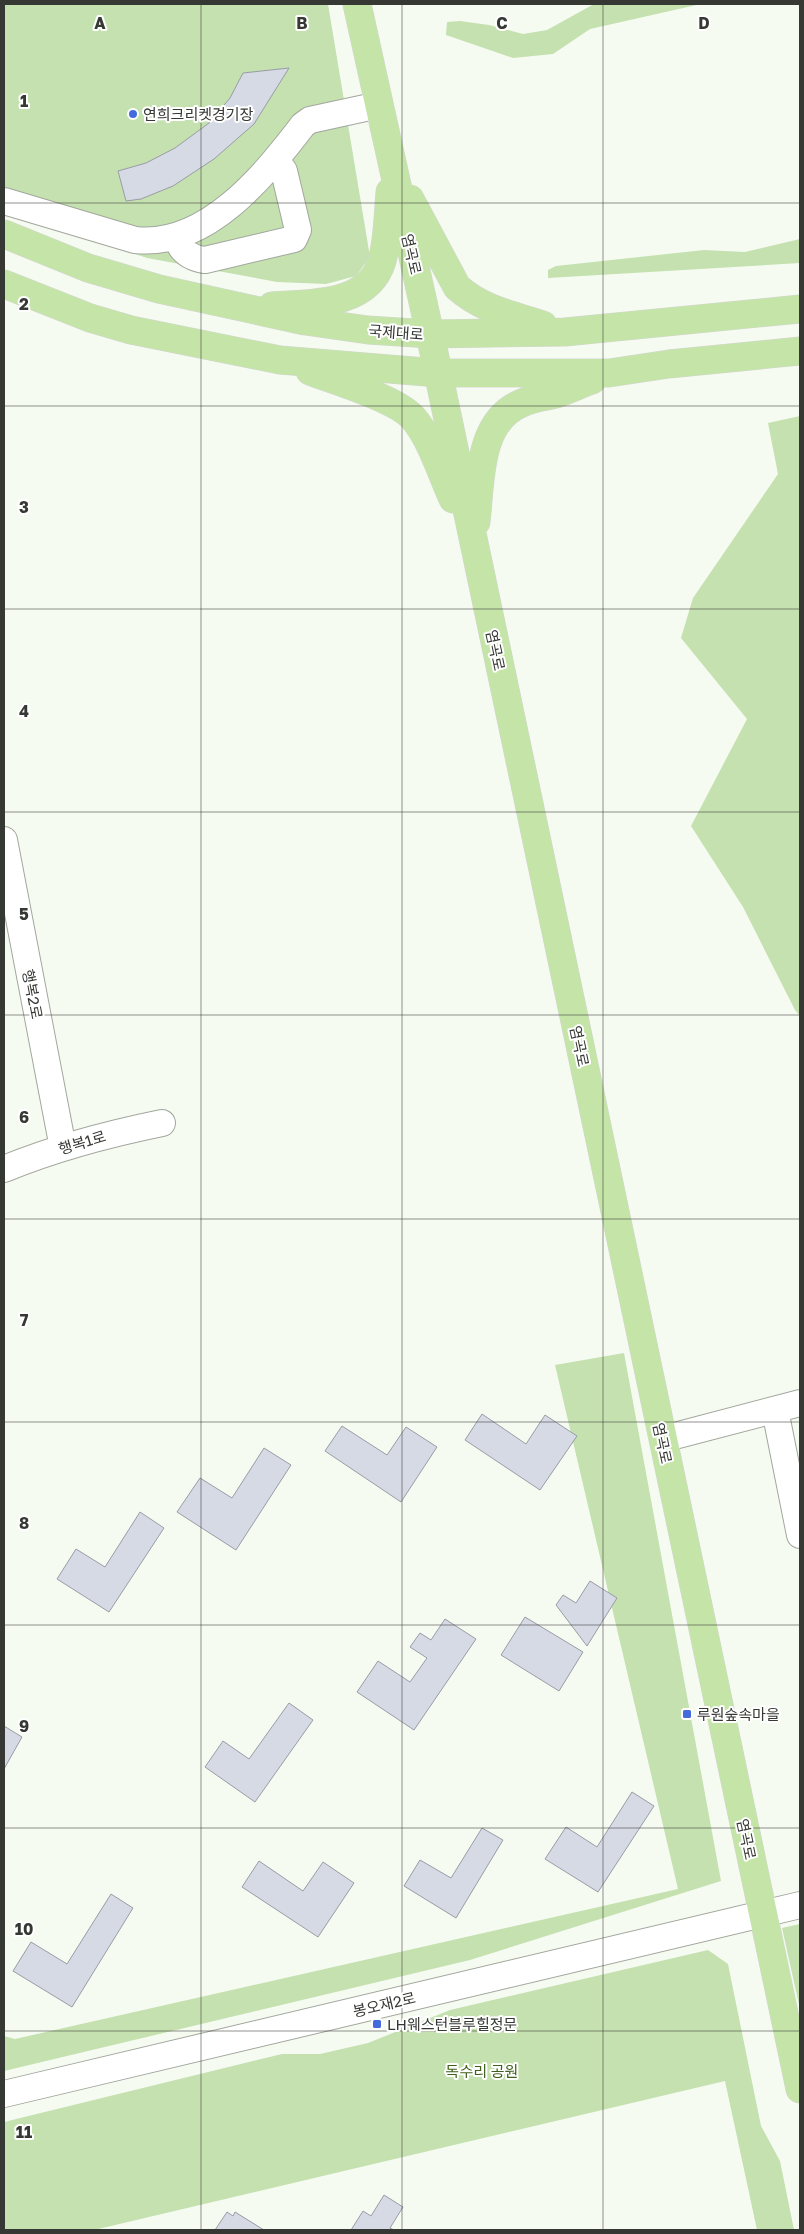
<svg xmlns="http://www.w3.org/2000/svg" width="804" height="2234" font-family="'Golos Text','Noto Sans KR',sans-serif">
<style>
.green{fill:#c4e1af}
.building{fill:#d6dae4;stroke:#989ca5}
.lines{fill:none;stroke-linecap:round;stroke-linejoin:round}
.minor-casing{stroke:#a2a79e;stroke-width:28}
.major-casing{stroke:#d7d7d6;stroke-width:29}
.minor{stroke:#fff;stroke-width:26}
.major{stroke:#c4e4a8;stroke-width:28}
.grid{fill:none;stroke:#363834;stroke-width:1;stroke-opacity:0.55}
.poi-dot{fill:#436bdd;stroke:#fff;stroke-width:2}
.labels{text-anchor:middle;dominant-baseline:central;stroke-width:4;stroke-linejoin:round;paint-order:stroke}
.poi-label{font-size:15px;fill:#363834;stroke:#fff;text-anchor:start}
.street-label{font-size:15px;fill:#363834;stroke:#fff}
.park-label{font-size:15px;fill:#40611e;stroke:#fff}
.grid-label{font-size:16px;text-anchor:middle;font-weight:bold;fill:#363834;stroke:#fff;stroke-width:4;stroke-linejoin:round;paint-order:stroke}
</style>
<rect width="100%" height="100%" fill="#f6fbf2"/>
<path class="green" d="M4,4H328L370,257L356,276L326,284L277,282L147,258L4,208Z
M594,4H701L590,29L553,54L513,58L446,35L447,22L460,21L489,25L523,34L547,30Z
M800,239V263L548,278V270L556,266L704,250L745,252Z
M800,416V1016L795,1010L743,907L691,826L747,719L681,638L693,598L778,474L768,423Z
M624,1353L721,1881L470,1960L4,2071V2036L15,2039L678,1889L555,1365Z
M800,1924V2009L782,1928Z
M708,1950L728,1964L761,2126L780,2161L794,2230H757L725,2081L94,2230H4V2122L282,2054H320L368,2043L450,2010Z"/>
<path class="building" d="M289,68L254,124L214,159L173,186L141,199L126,201L118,171L146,163L175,148L209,123L230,98L243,73Z
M482,1414L526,1444L545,1415L577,1436L540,1490L465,1440Z
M342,1426L387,1455L406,1427L437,1447L401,1502L325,1451Z
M264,1448L291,1465L236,1550L177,1512L200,1478L232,1498Z
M140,1512L164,1528L109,1612L57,1579L76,1549L105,1567Z
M590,1581L617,1598L587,1646L556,1605L563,1595L576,1603Z
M525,1617L583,1652L559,1691L501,1655Z
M445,1619L476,1639L414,1730L357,1692L378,1661L410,1682L427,1658L410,1647L420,1633L431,1640Z
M289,1703L313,1720L255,1802L205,1767L223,1741L249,1759Z
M4,1726L22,1737L4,1769Z
M632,1792L654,1806L598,1892L545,1859L566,1827L597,1847Z
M482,1828L503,1840L456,1918L404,1886L420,1860L451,1878Z
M259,1861L303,1891L323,1862L354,1883L318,1937L242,1887Z
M111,1894L133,1908L72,2007L13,1971L31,1942L67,1964Z
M384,2195L403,2207L390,2228L394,2230H351L363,2211L371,2216Z
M227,2212L233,2216L235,2212L264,2230H215Z"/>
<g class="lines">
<defs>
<path id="minor" d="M4,201L135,240C206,248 264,176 303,125L310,120L379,105
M176,237C181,252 190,258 205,260L294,239L298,230L284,171L276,160
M4,840L63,1148
M4,1169C55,1148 108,1134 162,1123
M775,1410L800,1535
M663,1439L800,1403
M4,2094L800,1905"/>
<path id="major" d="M357,4L430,334L800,2089
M410,199L457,287C481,309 512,315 543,325
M4,234L88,268L159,289L305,321L368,330L430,334L565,332L800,309
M4,284L90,318L131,330L280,360L438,373H609L669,364L800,351
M272,306C310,303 368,307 382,261C388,239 388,214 390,192
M310,371C335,381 398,399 414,419C432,441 441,473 453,499
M476,522C481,482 477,421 522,403C532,398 545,397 556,394C568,390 580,384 592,380"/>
</defs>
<use href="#minor" class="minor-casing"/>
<use href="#major" class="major-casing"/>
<use href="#minor" class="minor"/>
<use href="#major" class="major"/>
</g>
<path class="grid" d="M201,4V2230M402,4V2230M603,4V2230M4,203H800M4,406H800M4,609H800M4,812H800M4,1015H800M4,1219H800M4,1422H800M4,1625H800M4,1828H800M4,2031H800"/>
<g class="poi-dot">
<circle cx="133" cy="114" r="5"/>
<rect x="682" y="1709" width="10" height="10" rx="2.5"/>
<rect x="372" y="2019" width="10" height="10" rx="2.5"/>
</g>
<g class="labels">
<g class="poi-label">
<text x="143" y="114">연희크리켓경기장</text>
<text x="697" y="1714">루원숲속마을</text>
<text x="387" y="2024">LH웨스턴블루힐정문</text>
</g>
<g class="street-label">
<text transform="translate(412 254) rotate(77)">염곡로</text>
<text transform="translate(396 332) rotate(4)">국제대로</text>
<text transform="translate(496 650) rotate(78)">염곡로</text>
<text transform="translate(33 994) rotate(79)">행복2로</text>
<text transform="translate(580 1046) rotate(78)">염곡로</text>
<text transform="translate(82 1142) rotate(-17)">행복1로</text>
<text transform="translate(663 1443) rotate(78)">염곡로</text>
<text transform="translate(747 1839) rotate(78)">염곡로</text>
<text transform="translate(384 2004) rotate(-13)">봉오재2로</text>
</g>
<g class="park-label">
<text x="482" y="2071">독수리 공원</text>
</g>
</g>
<g class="grid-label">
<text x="100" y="29">A</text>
<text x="302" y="29">B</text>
<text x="502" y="29">C</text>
<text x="704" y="29">D</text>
<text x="24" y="107">1</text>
<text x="24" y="310">2</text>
<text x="24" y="513">3</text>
<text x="24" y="717">4</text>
<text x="24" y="920">5</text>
<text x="24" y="1123">6</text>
<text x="24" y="1326">7</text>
<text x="24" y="1529">8</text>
<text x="24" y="1732">9</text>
<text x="24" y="1935">10</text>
<text x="24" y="2138">11</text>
</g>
<rect width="804" height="2234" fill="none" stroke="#363834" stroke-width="10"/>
</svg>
